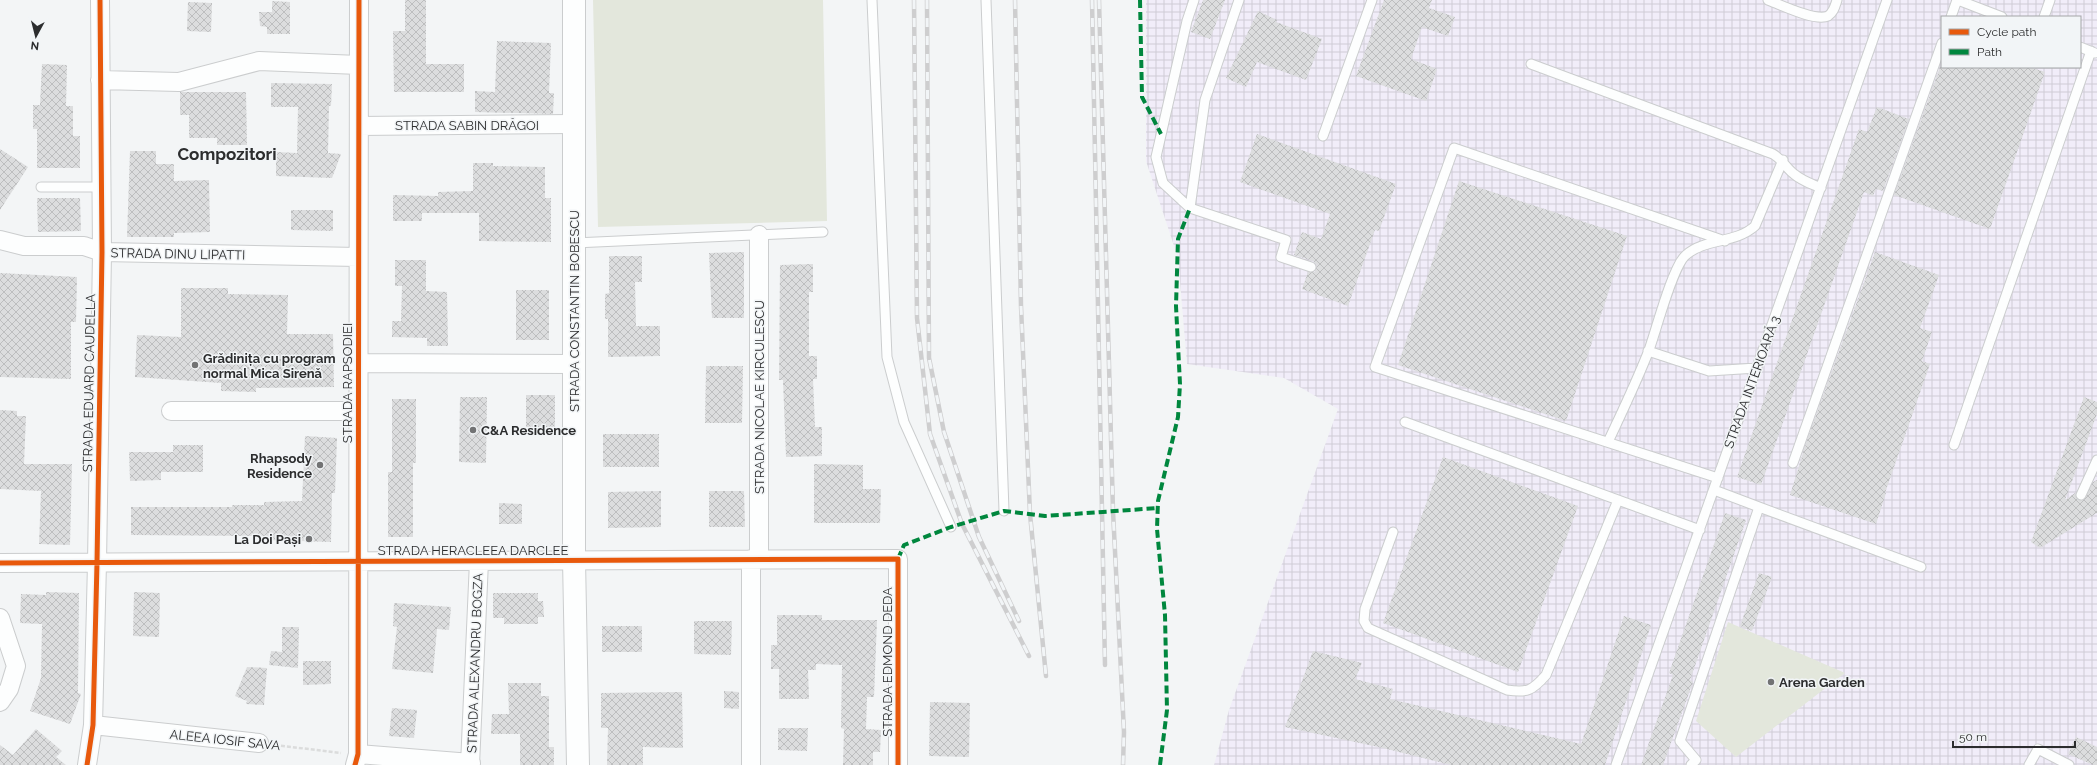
<svg xmlns="http://www.w3.org/2000/svg" width="2097" height="765" font-family="Raleway,sans-serif">
<style>
.industrial{fill:url(#industrial-grid);fill-rule:evenodd}
.green{fill:#e3e7dc}
.building{fill:url(#building-cross-hatch)}
.lines{fill:none;stroke-linecap:round;stroke-linejoin:round}
.lane-casing{stroke:#cbcdce;stroke-width:11}
.street-casing{stroke:#cbcdce;stroke-width:20}
.secondary-casing{stroke:#cbcdce;stroke-width:24}
.path{stroke:#dbdcdc;stroke-width:2.5;stroke-dasharray:4 2;stroke-linecap:butt}
.lane{stroke:#fdfefe;stroke-width:9}
.street{stroke:#fdfefe;stroke-width:18}
.secondary{stroke:#fdfefe;stroke-width:22}
.rail-casing{stroke:#cececf;stroke-width:4.5}
.rail{stroke:#f2f5f7;stroke-width:3;stroke-dasharray:9;stroke-linecap:butt}
.quiet{stroke:#00873e;stroke-width:4;stroke-dasharray:8 4;stroke-linecap:butt}
.cycleway-casing{stroke:#f2f5f7;stroke-width:8}
.cycleway{stroke:#e8590c;stroke-width:5}
.poi-dot{fill:#727374;stroke:#f2f5f7;stroke-width:1.5}
.labels{text-anchor:middle;dominant-baseline:central;stroke-width:3;stroke-linejoin:round;paint-order:stroke}
.street-label{font-size:13px;fill:#2c2d2e;stroke:#f2f5f7}
.poi-label{font-size:13px;font-weight:bold;fill:#2c2d2e;stroke:#f2f5f7;text-anchor:start}
.district-label{font-size:17px;font-weight:bold;fill:#2c2d2e;stroke:#f2f5f7}
</style>
<defs>
<pattern id="industrial-grid" width="8" height="8" patternUnits="userSpaceOnUse"><rect width="8" height="8" fill="#f1edf9"/><path d="M0 4h8M4 0v8" fill="none" stroke="#cfccd6"/></pattern>
<pattern id="building-cross-hatch" width="8" height="8" patternUnits="userSpaceOnUse"><rect width="8" height="8" fill="#dcddde"/><path d="M0 0l8 8M0 8l8-8" fill="none" stroke="#bdbebf"/></pattern>
</defs>
<rect width="100%" height="100%" fill="#f3f5f6"/>
<path class="industrial" d="M1146,0H2097V765H1214L1229,710L1338,409L1284,378L1187,364L1178,258L1146,161ZM1942,17H2080V67H1942Z"/>
<path class="green" d="M593,0H823L827,221L598,227Z
M1728,622L1845,673L1736,757L1696,721Z"/>
<path class="building" d="M405,0H426V64H464V92H394L393,31H405Z
M1203,0H1225L1210,39L1191,32Z
M1384,0H1432L1429,8L1455,17L1448,36L1422,27L1411,59L1437,69L1426,101L1356,76Z
M272,1L290,2V34H267V27L260,26L259,12H272Z
M188,2L212,3L211,32L187,31Z
M1258,11L1277,20L1276,22L1322,39L1306,80L1257,62L1246,87L1226,78Z
M497,41L551,43L549,93H554L553,114L475,112V91L495,92Z
M42,64L67,65L66,106H73V136H80V168H37V129H33V105H40Z
M1940,67H2030L2045,72L1990,229L1894,195Z
M271,83L332,84L331,106H329L328,153L341,154L332,178L276,176V152L297,153L298,107H271Z
M180,92H246L247,145H217V138H189V115H180Z
M1877,107L1909,119L1883,191L1876,189L1873,196L1864,192L1761,485L1737,477L1859,129L1867,132Z
M1257,134L1396,184L1379,231L1375,230L1348,306L1302,289L1308,272H1315L1317,265L1313,261L1294,255L1302,232L1321,239L1330,214L1240,182Z
M0,149L28,167L0,210Z
M130,151H156V164H174V181L209,180L210,232L174,233V237H127Z
M473,163H493V166L545,167V198H551V242L479,241V213H422V221H393V195L438,196V192L473,191Z
M1459,181L1627,236L1566,421L1398,365Z
M37,198H80L81,231L38,232Z
M291,210H333V231L291,230Z
M744,252V318H712L709,253Z
M1875,252L1939,275L1920,328L1932,332L1922,361L1930,364L1885,493H1886L1876,524L1790,495L1806,443Z
M609,256H642V282H635L636,326H660V356L608,357V319H605V294L609,293Z
M395,260H426V291L447,292L448,346H427V338L392,337V321H401L402,286H395Z
M813,264V292H809V356H817V379H813L815,427H822V456L786,457L783,380H779L780,265Z
M0,273L77,277L76,322H71V379L0,377Z
M181,288H228V294L288,295L287,334H333L334,387L256,388V392L221,391V383L135,377L137,335L181,337Z
M516,290H549V340H516Z
M706,366H743L742,423H705Z
M526,395H555V427H526Z
M460,397H487L486,463L459,462Z
M2084,397L2097,402V414L2065,500L2075,493L2078,500H2084L2093,482L2097,480V513L2040,548L2031,542Z
M392,399H416V463H413V537H388V472H392Z
M0,410L17,411V416H26L24,464H72L70,545L39,544L41,491L0,489Z
M603,434H659V467H603Z
M305,436L337,438L335,493H332L331,542L264,540V536L131,535V507H232V505H264V502L302,501Z
M173,445H203V472H161V480L130,481L129,452H173Z
M1443,457L1578,506L1518,672L1383,623Z
M814,464L863,465V489H881L880,523H814Z
M661,491V527L608,528V492Z
M709,491H744L745,527H709Z
M499,503L522,504V524H499Z
M1725,513L1746,520L1690,680L1693,682L1663,765H1641L1673,675L1669,673Z
M1759,573L1772,577L1752,631L1740,626Z
M46,592L79,593L78,693L81,694L70,724L30,711L41,678L42,624L20,623L21,594L46,595Z
M134,592L160,593L159,637L133,636Z
M493,593H538V601H543L544,617H538V624H504V618H493Z
M394,603L451,607L449,630L437,629L433,673L392,669L397,627L393,626Z
M777,615H822V620H877L874,697H867L866,729L881,730L880,752H873V765H843L844,729L841,728L842,665L816,664V670H808L809,699H779V669H771V645H777Z
M1624,616L1651,625L1605,765H1451L1383,748L1285,727L1313,651L1362,663L1355,679L1393,689L1390,699L1581,744Z
M694,621H732L731,655L694,654Z
M602,626H642V652H602Z
M282,627H299L298,668L269,665L271,651L282,652Z
M303,661H331V684L303,685Z
M247,667L267,668L264,705L246,704L247,701L235,696Z
M508,683H541V696H549V747H554V765H520V734H491L492,714H509Z
M724,691L739,692V709L724,708Z
M682,692L683,748L643,747V765H607L608,728H601V693Z
M930,702L970,703L969,757L929,756Z
M392,708L417,710L414,738L389,736Z
M778,728H808L807,751L778,750Z
M36,729L62,751L56,757L66,765H0V745L13,755Z
M2076,737L2097,747V765H2093L2068,754Z"/>
<g class="lines">
<defs>
<path id="lane" d="M872,0L887,357L904,422L951,527
M986,0L1004,511
M1194,0L1187,21L1156,157L1163,183L1190,208L1286,240L1281,257L1311,267
M1768,0C1781,5 1816,22 1828,16C1834,12 1835,6 1837,0
M1958,0L2002,17
M1951,17L1957,0
M2044,17L2050,0
M2080,47L2095,53
M1531,64L1773,154C1783,160 1786,168 1794,174C1802,181 1812,184 1821,188
M1323,136L1372,0
M41,187H101
M1190,208L1205,100L1239,0
M574,243L823,232
M1648,351L1709,371L1757,368
M1405,422L1700,530
M1608,442C1622,412 1637,381 1649,350C1656,331 1673,265 1686,255C1705,238 1735,244 1755,226L1783,160
M1954,445L2091,51
M1793,463L1942,43
M1718,478L1375,367L1454,148L1725,241
M2081,495L2097,460
M1759,507L1921,567
M1393,532L1365,609L1364,621L1368,628L1507,690C1527,693 1532,691 1546,675L1618,500
M1616,765L1887,0
M1691,765L1696,760L1680,741L1759,507L1714,490
M2029,765L2038,749L2069,765"/>
<path id="street" d="M100,80L179,82L259,61L359,65
M359,126L574,124
M759,235V559
M0,240L24,246H84L102,252L358,257
M358,363L574,364
M171,411H358
M751,559V765
M0,563L898,559V765
M0,618L16,666L9,689L0,702
M93,725L259,743
M358,754L471,763
M87,765L93,725L97,563L102,252L100,0
M355,765L358,754L359,0
M470,765L479,561"/>
<path id="secondary" d="M574,0V560L578,765"/>
</defs>
<use href="#lane" class="lane-casing"/>
<use href="#street" class="street-casing"/>
<use href="#secondary" class="secondary-casing"/>
<path class="path" d="M275,745L341,753"/>
<use href="#lane" class="lane"/>
<use href="#street" class="street"/>
<use href="#secondary" class="secondary"/>
<defs>
<path id="rail" d="M914,0L917,318L930,434L962,524L1029,656
M927,0L929,358L944,432L979,537L1019,621
M1015,0L1021,306L1030,514L1046,676
M1092,0L1105,665
M1099,0L1113,511L1124,732L1123,765"/>
</defs>
<use href="#rail" class="rail-casing"/>
<use href="#rail" class="rail"/>
<path class="quiet" d="M1140,0L1142,97L1161,134
M898,559L904,545L951,527L1004,511L1045,516L1158,508
M1160,765L1167,710L1165,615L1157,529L1158,501L1178,417L1180,384L1176,306L1178,239L1190,208"/>
<defs>
<path id="cycleway" d="M0,563L898,559V765
M87,765L93,725L97,563L102,252L100,0
M355,765L358,754L359,0"/>
</defs>
<use href="#cycleway" class="cycleway-casing"/>
<use href="#cycleway" class="cycleway"/>
</g>
<g class="poi-dot">
<circle cx="195" cy="365" r="4"/>
<circle cx="473" cy="430" r="4"/>
<circle cx="320" cy="465" r="4"/>
<circle cx="309" cy="539" r="4"/>
<circle cx="1771" cy="682" r="4"/>
</g>
<g class="labels">
<g class="street-label">
<text x="467" y="125">STRADA SABIN DRĂGOI</text>
<text transform="translate(178 254) rotate(1)">STRADA DINU LIPATTI</text>
<text transform="translate(574 311) rotate(-90)">STRADA CONSTANTIN BOBESCU</text>
<text transform="translate(1752 382) rotate(-70)">STRADA INTERIOARĂ 3</text>
<text transform="translate(89 383) rotate(-89)">STRADA EDUARD CAUDELLA</text>
<text transform="translate(347 383) rotate(-90)">STRADA RAPSODIEI</text>
<text transform="translate(759 397) rotate(-90)">STRADA NICOLAE KIRCULESCU</text>
<text x="473" y="550">STRADA HERACLEEA DARCLEE</text>
<text transform="translate(887 662) rotate(-90)">STRADA EDMOND DEDA</text>
<text transform="translate(475 663) rotate(-88)">STRADA ALEXANDRU BOGZA</text>
<text transform="translate(225 740) rotate(6)">ALEEA IOSIF SAVA</text>
</g>
<g class="poi-label">
<text x="203" y="358">Grădinița cu program<tspan x="203" dy="15">normal Mica Sirenă</tspan></text>
<text x="481" y="430">C&amp;A Residence</text>
<text x="312" y="458" text-anchor="end">Rhapsody<tspan x="312" dy="15">Residence</tspan></text>
<text x="301" y="539" text-anchor="end">La Doi Pași</text>
<text x="1779" y="682">Arena Garden</text>
</g>
<g class="district-label">
<text x="227" y="154">Compozitori</text>
</g>
</g>
<rect x="1941" y="16" width="140" height="52" fill="#f2f5f7" stroke="#a3a5a7"/>
<rect x="1949" y="29" width="20" height="6" fill="#e8590c" stroke="#a3a5a7"/>
<text x="1977" y="36" font-size="12" fill="#2c2d2e">Cycle path</text>
<rect x="1949" y="49" width="20" height="6" fill="#00873e" stroke="#a3a5a7"/>
<text x="1977" y="56" font-size="12" fill="#2c2d2e">Path</text>
<g transform="translate(36 36) rotate(187)" stroke="#f2f5f7" stroke-width="3" paint-order="stroke">
<path d="M0-3L7 15L0 10L-7 15Z" fill="#2c2d2e"/>
<text y="-6" font-size="11" font-weight="bold" text-anchor="middle" fill="#2c2d2e">N</text>
</g>
<path d="M1953 741v6h122v-6" fill="none" stroke="#2c2d2e" stroke-width="2"/>
<text x="1959" y="741" font-size="12" fill="#2c2d2e" stroke="#f2f5f7" stroke-width="3" paint-order="stroke">50 m</text>
</svg>
